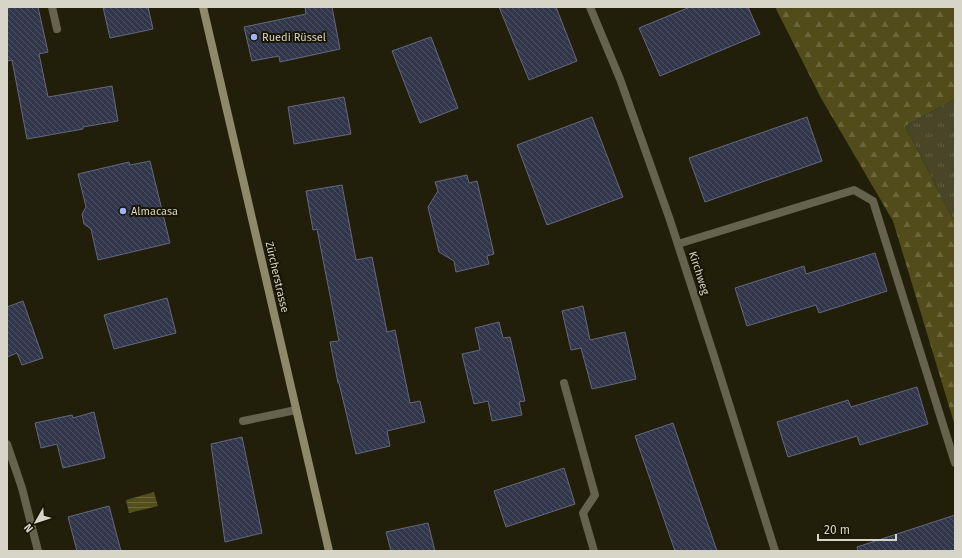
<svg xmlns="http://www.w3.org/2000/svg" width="962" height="558" font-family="'Fira Sans',sans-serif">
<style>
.forest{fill:url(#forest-firs)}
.park{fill:url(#park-tufts)}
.water{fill:url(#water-rules)}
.building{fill:url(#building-back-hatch);stroke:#63687e}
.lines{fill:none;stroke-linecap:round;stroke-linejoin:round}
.lane{stroke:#65634e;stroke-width:8}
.street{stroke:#65634e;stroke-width:8}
.secondary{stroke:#8e8a69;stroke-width:8}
.poi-dot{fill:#a3b2fd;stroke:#181502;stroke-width:1.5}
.labels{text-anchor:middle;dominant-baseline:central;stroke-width:4;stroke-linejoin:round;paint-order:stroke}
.poi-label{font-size:11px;fill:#d6d5c8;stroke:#181502;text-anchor:start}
.street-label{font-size:11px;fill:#d6d5c8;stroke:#181502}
</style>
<defs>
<pattern id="forest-firs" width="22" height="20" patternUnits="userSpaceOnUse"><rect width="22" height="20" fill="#524c1a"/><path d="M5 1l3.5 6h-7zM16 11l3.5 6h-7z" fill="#6a653a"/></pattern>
<pattern id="park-tufts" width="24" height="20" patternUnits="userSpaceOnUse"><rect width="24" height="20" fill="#494526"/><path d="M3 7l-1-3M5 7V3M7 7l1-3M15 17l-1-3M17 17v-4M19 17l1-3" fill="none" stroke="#625f44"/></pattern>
<pattern id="water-rules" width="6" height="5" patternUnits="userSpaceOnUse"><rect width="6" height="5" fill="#544e1c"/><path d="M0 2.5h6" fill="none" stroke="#6c673c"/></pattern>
<pattern id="building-back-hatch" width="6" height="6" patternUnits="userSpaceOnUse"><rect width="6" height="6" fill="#32364b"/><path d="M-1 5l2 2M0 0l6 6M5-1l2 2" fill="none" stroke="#4f5263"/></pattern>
</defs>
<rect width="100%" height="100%" fill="#211f09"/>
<path class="forest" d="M775,7H955V99L905,126L955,223V426L893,221L821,98Z"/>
<path class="park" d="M955,99V223L905,126Z"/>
<path class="water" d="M154,492L158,506L129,513L126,500Z"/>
<path class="building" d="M7,7H38L48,52L39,54L48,97L112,86L118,121L83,127V129L27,139L12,60L7,61Z
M103,7H148L153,29L110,38Z
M305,7H332L340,49L280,62L279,56L252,61L244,27L306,14Z
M499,7H556L577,61L529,80Z
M690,7H748L760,34L660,76L639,28Z
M431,37L458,108L420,123L392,51Z
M344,97L351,134L294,144L288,107Z
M592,117L623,197L547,225L517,145Z
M807,117L822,161L705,202L689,158Z
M150,161L170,243L98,260L91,229L84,224L82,214L86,207L78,174L129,162L130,165Z
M467,175L469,183L477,181L494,254L487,256L489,264L456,272L454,261L439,252L428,207L438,191L435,182Z
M342,185L356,260L372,257L387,332L395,330L410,403L420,401L425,422L387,431L390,446L356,454L339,383H338L330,342L339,341L317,229L313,230L306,191Z
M875,253L887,291L819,313L816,305L747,326L735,288L804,266L806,274Z
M167,298L176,333L114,349L104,315Z
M23,301L43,358L22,365L17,353L7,357V307Z
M583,306L590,340L625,332L636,379L592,389L581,348L571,350L562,311Z
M499,322L503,338L510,337L525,401L519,402L522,415L492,421L488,401L474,404L462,354L480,350L475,328Z
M917,387L928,424L860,445L857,436L788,457L777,422L848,400L851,407Z
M94,412L105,458L63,468L57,444L41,448L35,423L72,415L73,418Z
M673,423L717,551H675L635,436Z
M242,437L262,533L225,542L211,444Z
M564,468L575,504L506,527L494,491Z
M109,506L121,551H77L68,517Z
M955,515V551H858L857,547Z
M428,523L435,551H391L386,532Z"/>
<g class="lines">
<path class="lane" d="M52,7L57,29
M678,244L854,190L873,201L955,463
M564,383L595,495L583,513L594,551
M243,421L296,410"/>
<path class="street" d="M590,7L620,79L670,220L714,356L775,551
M7,444L22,488L38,551"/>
<path class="secondary" d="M203,7L329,551"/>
</g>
<g class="poi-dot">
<circle cx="254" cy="37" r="4"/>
<circle cx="123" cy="211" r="4"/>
</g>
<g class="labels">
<g class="poi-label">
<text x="262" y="37">Ruedi Rüssel</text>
<text x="131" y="211">Almacasa</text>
</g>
<g class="street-label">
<text transform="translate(699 273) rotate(72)">Kirchweg</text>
<text transform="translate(277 277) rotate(77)">Zürcherstrasse</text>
</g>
</g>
<rect width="962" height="558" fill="none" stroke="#d6d5c8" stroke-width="16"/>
<g transform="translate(36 522) rotate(231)" stroke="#181502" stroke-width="3" paint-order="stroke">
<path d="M0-3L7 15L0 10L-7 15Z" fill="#d6d5c8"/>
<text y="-6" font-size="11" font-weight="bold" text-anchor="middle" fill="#d6d5c8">N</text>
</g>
<path d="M818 534v6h78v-6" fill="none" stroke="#d6d5c8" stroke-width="2"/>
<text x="824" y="534" font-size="12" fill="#d6d5c8" stroke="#181502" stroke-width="3" paint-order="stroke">20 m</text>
</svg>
